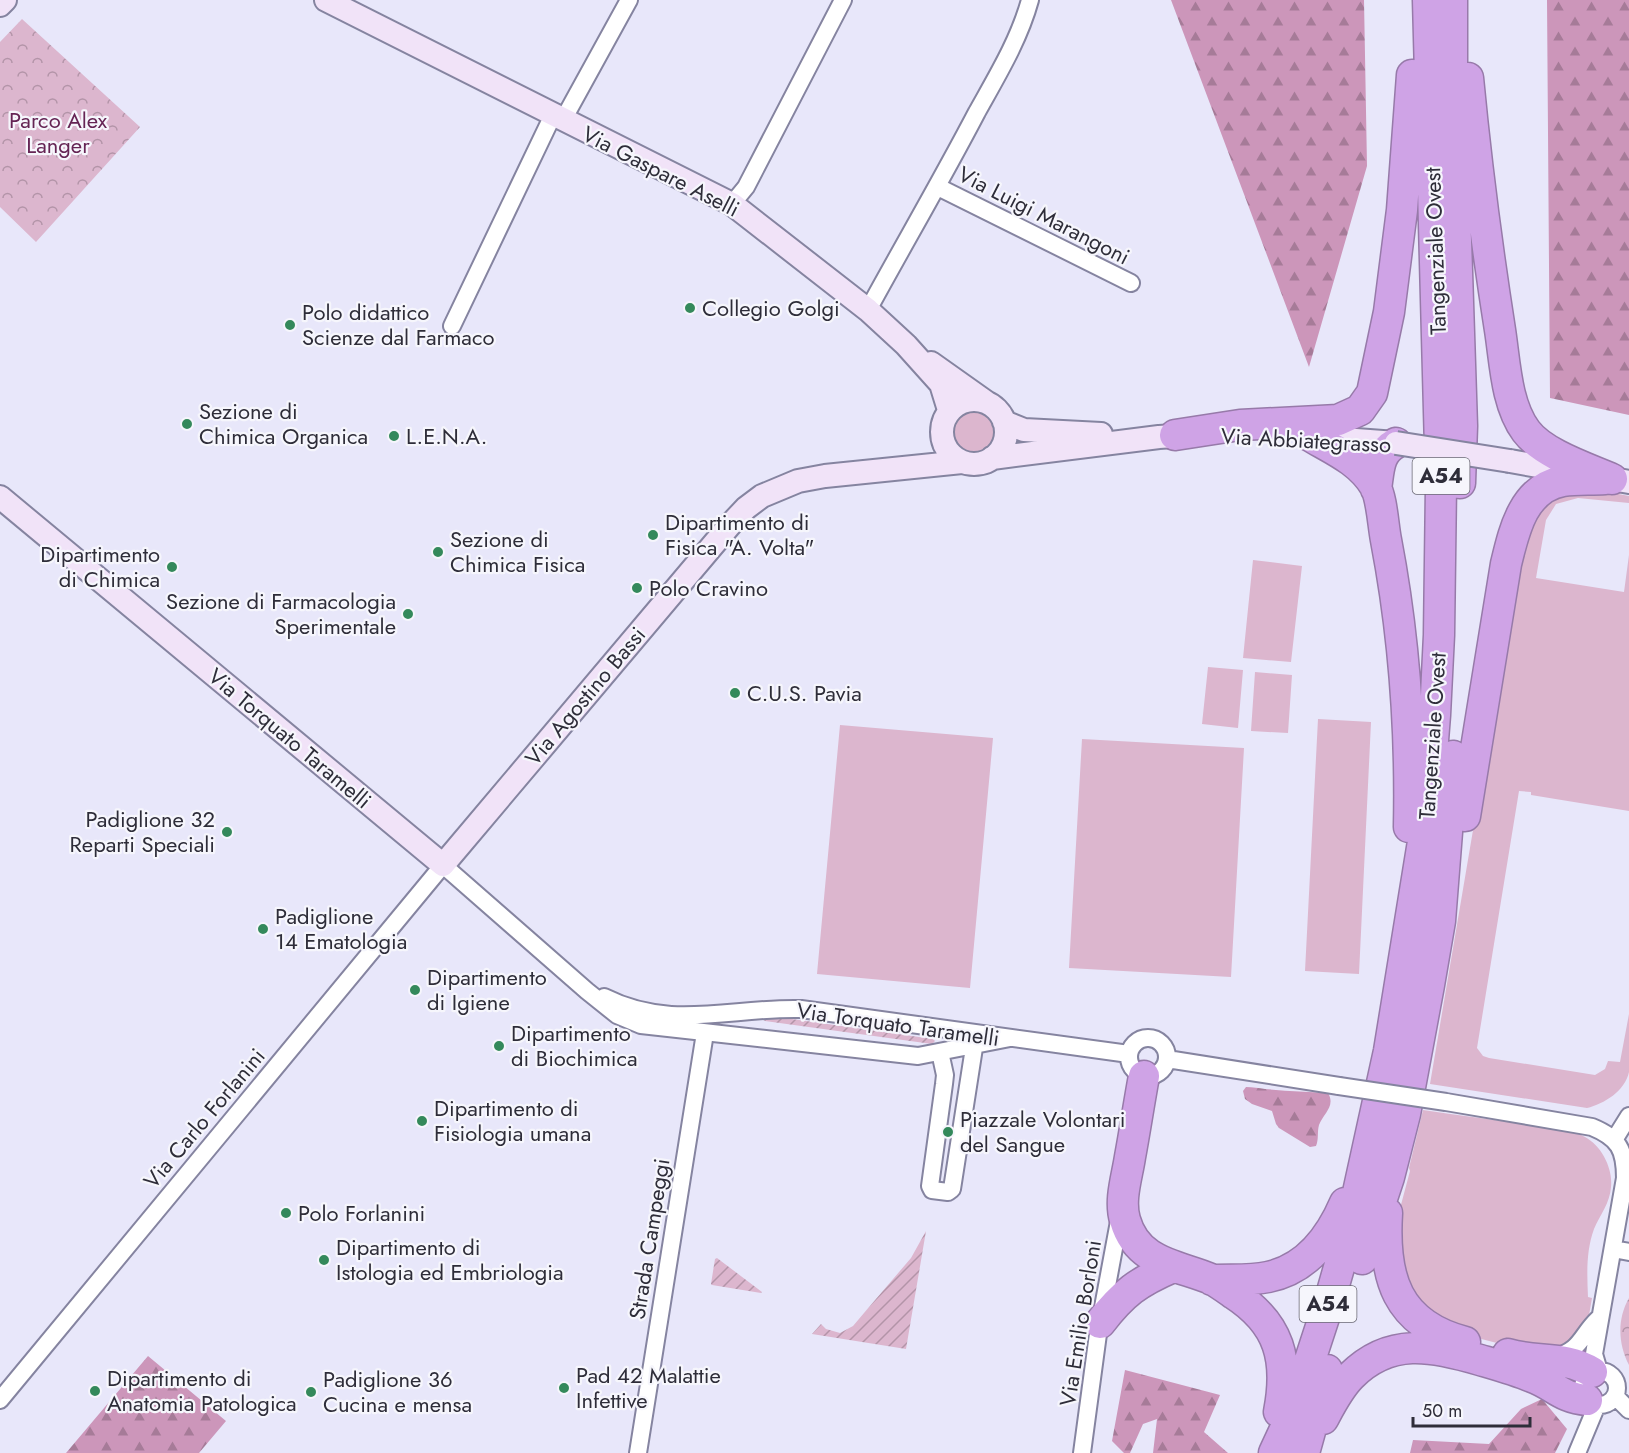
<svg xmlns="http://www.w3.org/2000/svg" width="1629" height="1453" font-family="Jost,sans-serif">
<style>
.grass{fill:#dcb6ce}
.forest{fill:url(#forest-firs)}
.park{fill:url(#park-crowns)}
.garden{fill:url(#garden-furrows)}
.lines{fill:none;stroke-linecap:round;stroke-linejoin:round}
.street-casing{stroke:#8584a0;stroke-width:20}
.secondary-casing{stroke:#8584a0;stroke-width:26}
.highway-casing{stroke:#977aa9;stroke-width:33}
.street{stroke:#fff;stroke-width:16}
.secondary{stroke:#f1e3f8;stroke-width:22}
.highway{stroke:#cfa3e6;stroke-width:30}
.street-bridge-casing{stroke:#8584a0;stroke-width:20;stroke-linecap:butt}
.secondary-bridge-casing{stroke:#8584a0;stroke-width:26;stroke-linecap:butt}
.street-bridge{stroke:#fff;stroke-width:16}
.secondary-bridge{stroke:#f1e3f8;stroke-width:22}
.poi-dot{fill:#34895b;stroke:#f6f6fc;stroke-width:2}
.labels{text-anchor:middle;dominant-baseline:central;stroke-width:4.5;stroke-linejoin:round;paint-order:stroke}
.shield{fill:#f6f6fc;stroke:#6a6974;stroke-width:1.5}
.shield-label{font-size:21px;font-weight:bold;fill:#2e2d39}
.park-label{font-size:22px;fill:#652454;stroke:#f6f6fc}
.street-label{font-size:22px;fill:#2e2d39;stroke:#f6f6fc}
.poi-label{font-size:22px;fill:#2e2d39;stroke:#f6f6fc;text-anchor:start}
</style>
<defs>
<pattern id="forest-firs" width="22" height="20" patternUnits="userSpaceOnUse" patternTransform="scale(1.5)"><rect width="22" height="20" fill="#cc96ba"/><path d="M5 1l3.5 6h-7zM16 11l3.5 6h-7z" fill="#a67b98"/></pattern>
<pattern id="park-crowns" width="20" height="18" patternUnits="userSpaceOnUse" patternTransform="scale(1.5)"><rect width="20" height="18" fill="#dcb6ce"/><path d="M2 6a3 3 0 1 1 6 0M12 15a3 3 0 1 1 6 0" fill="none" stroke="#b394a8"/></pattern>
<pattern id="garden-furrows" width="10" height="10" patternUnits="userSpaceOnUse" patternTransform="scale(1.5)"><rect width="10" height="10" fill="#dcb6ce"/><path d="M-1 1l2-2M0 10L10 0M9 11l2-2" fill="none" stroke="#b394a8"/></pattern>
</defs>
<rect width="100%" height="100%" fill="#e8e7fa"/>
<path class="grass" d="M951 431a22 22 0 1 1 44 0a22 22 0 1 1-44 0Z
M1593,489L1629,496V503L1578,498L1556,504L1546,520L1536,578L1624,592L1629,555V811L1531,795V792L1519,791L1477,1048L1483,1056L1489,1058L1595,1075L1605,1069L1608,1061L1620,1062L1629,1014C1629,1030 1629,1057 1629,1072C1625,1091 1604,1104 1587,1108L1430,1084L1501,665L1516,550L1545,497Z
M1253,560L1302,566L1291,662L1243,658Z
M1208,667L1243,670L1238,728L1202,724Z
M1255,672L1292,675L1288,733L1251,731Z
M1318,719L1371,722L1359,974L1305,971Z
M840,725L993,738L970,988L817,974Z
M1082,739L1244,748L1231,977L1069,968Z
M1423,1110C1460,1116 1498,1120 1536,1126C1552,1129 1571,1129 1585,1137C1602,1146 1613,1169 1611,1187C1610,1203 1600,1215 1594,1229C1586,1251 1587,1274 1588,1297L1592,1298L1588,1321L1566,1347L1520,1349L1466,1335L1415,1306L1394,1231L1410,1171L1409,1168Z"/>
<path class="forest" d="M1171,0H1364L1367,166L1309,367Z
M1547,0H1629V415L1550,398Z
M1246,1087C1253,1087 1259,1088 1265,1089C1287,1091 1307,1092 1328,1093C1336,1106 1323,1114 1319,1125C1317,1132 1319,1139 1316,1146L1310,1147L1279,1128L1276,1124L1272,1111L1252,1104L1245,1099L1243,1091Z
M148,1356L226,1421L199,1453H66Z
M1125,1370L1220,1395L1204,1432L1228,1453H1153L1157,1419L1143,1424L1130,1453H1124L1112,1441Z
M1542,1399L1567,1429L1555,1453H1410L1413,1440L1489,1444L1521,1409Z"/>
<path class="park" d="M22,19L140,127L36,242L0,207V42Z
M1629,1298V1365C1618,1344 1617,1319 1629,1298Z"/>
<path class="garden" d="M764,1015L933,1039L935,1041L932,1044L765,1021L762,1018Z
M926,1231L906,1349L812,1334L821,1324L826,1329L840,1333L853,1326L864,1313L911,1258Z
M717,1258L762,1292L761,1293L712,1285L711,1284L715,1259Z"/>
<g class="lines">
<defs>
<path id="street" d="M563,120L629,0
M938,187L1131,283
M732,204L746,187L843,0
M868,310C904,244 942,179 977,112C997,76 1019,40 1030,0
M452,326L553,115
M604,997C671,1031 731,1007 801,1009L1129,1054
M1129 1057a19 19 0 1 1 38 0a19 19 0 1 1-38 0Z
M940,1052L945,1075L944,1084L930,1186L932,1190L948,1192L952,1189L976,1035
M1167,1059L1339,1086
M1446,1102L1592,1127C1619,1138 1625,1150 1625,1178L1594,1354L1599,1371
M1614,1140L1629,1116
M1613,1249L1629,1252
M1553,1358C1582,1350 1580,1336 1598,1319
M1583 1388a17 17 0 1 1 34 0a17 17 0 1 1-34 0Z
M1615,1396L1629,1410
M0,1400L443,865L587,991L617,1015L641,1025L918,1056L1010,1038
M638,1453L705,1033
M1082,1453L1098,1334L1120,1216
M1577,1453L1597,1405"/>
<path id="secondary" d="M326,0L732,204L868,310L906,345L941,384L949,410
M0,5L5,0
M931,363L986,402
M942 432a32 32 0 1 1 64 0a32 32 0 1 1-64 0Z
M1004,422L1024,430L1101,434
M1316,437L1396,443
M992,458L1159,437L1190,435
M1510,461L1629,482
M0,497L443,865L729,526L746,508L762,496L798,481L825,476L962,462"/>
<path id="highway" d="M1452,0V117L1462,426L1460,483
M1468,78C1476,162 1487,247 1500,330C1505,362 1506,404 1526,431C1543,454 1587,468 1612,479
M1175,435L1240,425L1338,420L1360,410L1372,393L1389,312L1402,210L1412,75
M1310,436C1334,450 1360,461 1375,486C1382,498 1383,525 1386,540C1404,634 1411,731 1409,827
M1376,489C1379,470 1378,453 1396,443
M1465,816L1506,564C1514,531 1523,488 1563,481C1576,479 1591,480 1605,479
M1144,1076C1139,1103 1135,1130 1130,1157C1127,1177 1119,1200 1125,1220C1137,1263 1177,1265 1211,1279C1219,1283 1227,1289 1234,1294C1280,1324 1289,1360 1279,1412
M1387,1213C1383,1277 1396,1324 1465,1342
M1362,1259L1389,1177L1405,1114L1429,985L1440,921L1453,756
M1212,1280C1230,1279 1250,1281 1268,1277C1307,1269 1330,1238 1345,1203
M1100,1323C1123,1293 1138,1282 1173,1267
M1508,1354C1538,1363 1564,1355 1592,1372
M1323,1419C1331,1404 1339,1388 1351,1376C1390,1337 1432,1346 1480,1360C1497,1365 1515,1370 1532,1377C1554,1385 1561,1398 1587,1400
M1274,1453L1293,1412L1330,1299L1350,1229L1389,1051L1427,817L1435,715L1439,635L1441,486L1428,0
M1304,1453L1327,1370"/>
</defs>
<use href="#street" class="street-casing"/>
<use href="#secondary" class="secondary-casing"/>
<use href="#highway" class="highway-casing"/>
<use href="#street" class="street"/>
<use href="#secondary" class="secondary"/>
<use href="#highway" class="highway"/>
<defs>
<path id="street-bridge" d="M1339,1086L1446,1102"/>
<path id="secondary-bridge" d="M1396,443L1510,461"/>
</defs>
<use href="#street-bridge" class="street-bridge-casing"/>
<use href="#secondary-bridge" class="secondary-bridge-casing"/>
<use href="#street-bridge" class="street-bridge"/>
<use href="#secondary-bridge" class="secondary-bridge"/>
</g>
<g class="poi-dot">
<circle cx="690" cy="308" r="6"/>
<circle cx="290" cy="325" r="6"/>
<circle cx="187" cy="424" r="6"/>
<circle cx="394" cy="436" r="6"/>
<circle cx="653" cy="535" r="6"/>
<circle cx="438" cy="552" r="6"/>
<circle cx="172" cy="567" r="6"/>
<circle cx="637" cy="588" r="6"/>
<circle cx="408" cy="614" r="6"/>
<circle cx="735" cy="693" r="6"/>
<circle cx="227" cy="832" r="6"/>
<circle cx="263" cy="929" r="6"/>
<circle cx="415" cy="990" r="6"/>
<circle cx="499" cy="1046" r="6"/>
<circle cx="422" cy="1121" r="6"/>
<circle cx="948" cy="1132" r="6"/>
<circle cx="286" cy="1213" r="6"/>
<circle cx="324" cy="1260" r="6"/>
<circle cx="564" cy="1388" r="6"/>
<circle cx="95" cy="1391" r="6"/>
<circle cx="311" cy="1392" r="6"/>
</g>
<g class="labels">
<g class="shield">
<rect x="1412.5" y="458" width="57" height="36" rx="4.5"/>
<rect x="1299.5" y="1286" width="57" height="36" rx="4.5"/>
</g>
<g class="shield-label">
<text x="1441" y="476">A54</text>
<text x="1328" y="1304">A54</text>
</g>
<g class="park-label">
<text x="58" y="120">Parco Alex<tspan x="58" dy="25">Langer</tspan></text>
</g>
<g class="street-label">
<text transform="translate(661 171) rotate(27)">Via Gaspare Aselli</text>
<text transform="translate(1044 215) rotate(27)">Via Luigi Marangoni</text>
<text transform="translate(1435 251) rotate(-92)">Tangenziale Ovest</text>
<text transform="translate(1306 440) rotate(3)">Via Abbiategrasso</text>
<text transform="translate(585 696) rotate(-50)">Via Agostino Bassi</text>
<text transform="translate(1432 736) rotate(-86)">Tangenziale Ovest</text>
<text transform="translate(290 738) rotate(40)">Via Torquato Taramelli</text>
<text transform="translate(898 1024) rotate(8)">Via Torquato Taramelli</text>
<text transform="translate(204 1118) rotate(-50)">Via Carlo Forlanini</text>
<text transform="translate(649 1239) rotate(-81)">Strada Campeggi</text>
<text transform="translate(1080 1323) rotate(-81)">Via Emilio Borloni</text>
</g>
<g class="poi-label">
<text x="702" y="308">Collegio Golgi</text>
<text x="302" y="312">Polo didattico<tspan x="302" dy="25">Scienze dal Farmaco</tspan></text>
<text x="199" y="411">Sezione di<tspan x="199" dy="25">Chimica Organica</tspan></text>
<text x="406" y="436">L.E.N.A.</text>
<text x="665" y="522">Dipartimento di<tspan x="665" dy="25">Fisica "A. Volta"</tspan></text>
<text x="450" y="539">Sezione di<tspan x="450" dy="25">Chimica Fisica</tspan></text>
<text x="160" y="554" text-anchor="end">Dipartimento<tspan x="160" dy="25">di Chimica</tspan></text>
<text x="649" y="588">Polo Cravino</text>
<text x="396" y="601" text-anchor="end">Sezione di Farmacologia<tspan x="396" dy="25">Sperimentale</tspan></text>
<text x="747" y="693">C.U.S. Pavia</text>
<text x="215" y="819" text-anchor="end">Padiglione 32<tspan x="215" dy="25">Reparti Speciali</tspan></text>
<text x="275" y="916">Padiglione<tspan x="275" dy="25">14 Ematologia</tspan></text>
<text x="427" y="977">Dipartimento<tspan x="427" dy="25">di Igiene</tspan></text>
<text x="511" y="1033">Dipartimento<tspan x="511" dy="25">di Biochimica</tspan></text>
<text x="434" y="1108">Dipartimento di<tspan x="434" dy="25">Fisiologia umana</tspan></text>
<text x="960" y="1119">Piazzale Volontari<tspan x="960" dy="25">del Sangue</tspan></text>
<text x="298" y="1213">Polo Forlanini</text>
<text x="336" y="1247">Dipartimento di<tspan x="336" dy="25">Istologia ed Embriologia</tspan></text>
<text x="576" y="1375">Pad 42 Malattie<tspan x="576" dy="25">Infettive</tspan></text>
<text x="107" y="1378">Dipartimento di<tspan x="107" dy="25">Anatomia Patologica</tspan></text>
<text x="323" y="1379">Padiglione 36<tspan x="323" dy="25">Cucina e mensa</tspan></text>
</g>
</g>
<path d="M1413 1417v9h117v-9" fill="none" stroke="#2e2d39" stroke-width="3"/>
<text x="1422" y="1417" font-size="18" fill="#2e2d39" stroke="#f6f6fc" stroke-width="4.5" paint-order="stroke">50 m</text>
</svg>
